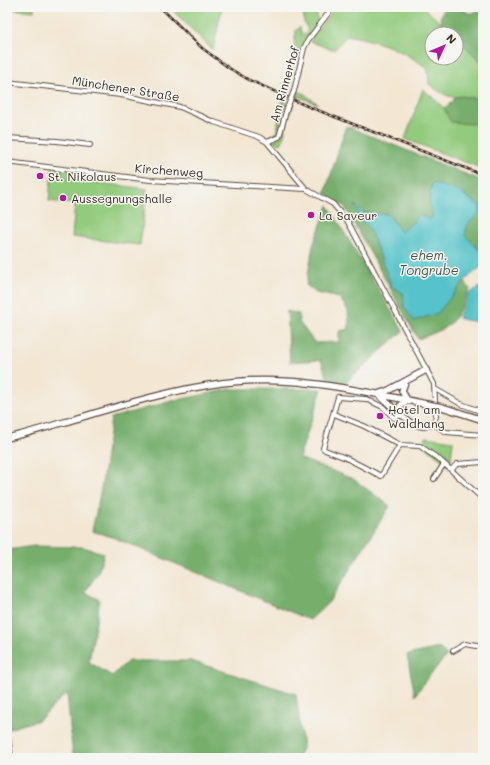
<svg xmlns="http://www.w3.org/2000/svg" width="490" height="765" font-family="Mali,sans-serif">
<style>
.green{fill:#93cb7d;stroke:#677a4e}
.forest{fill:#76af6c;stroke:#586c45}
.water{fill:#55c3c9;stroke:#487674}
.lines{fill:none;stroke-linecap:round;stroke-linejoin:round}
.minor-casing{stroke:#574639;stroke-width:6}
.major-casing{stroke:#574639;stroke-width:8}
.minor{stroke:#fff;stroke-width:4}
.major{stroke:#fff;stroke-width:5.5}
.rail-casing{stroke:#3b2a1e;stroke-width:2.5}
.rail{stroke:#f6f6f2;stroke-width:1;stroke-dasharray:3;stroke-linecap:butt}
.minor-bridge-casing{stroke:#574639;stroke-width:6;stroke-linecap:butt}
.major-bridge-casing{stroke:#574639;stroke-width:8;stroke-linecap:butt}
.minor-bridge{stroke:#fff;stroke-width:4}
.major-bridge{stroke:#fff;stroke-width:5.5}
.poi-dot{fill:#b5179e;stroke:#f6f6f2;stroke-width:1.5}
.labels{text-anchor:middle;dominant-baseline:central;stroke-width:3;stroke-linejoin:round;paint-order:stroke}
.street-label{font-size:12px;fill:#3b2a1e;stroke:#f6f6f2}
.poi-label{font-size:12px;fill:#3b2a1e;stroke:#f6f6f2;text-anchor:start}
.water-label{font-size:13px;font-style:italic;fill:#435851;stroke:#f6f6f2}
</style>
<rect width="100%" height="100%" fill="#f6f6f2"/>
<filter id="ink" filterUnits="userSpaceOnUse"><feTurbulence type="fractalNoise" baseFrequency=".025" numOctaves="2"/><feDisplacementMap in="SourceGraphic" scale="8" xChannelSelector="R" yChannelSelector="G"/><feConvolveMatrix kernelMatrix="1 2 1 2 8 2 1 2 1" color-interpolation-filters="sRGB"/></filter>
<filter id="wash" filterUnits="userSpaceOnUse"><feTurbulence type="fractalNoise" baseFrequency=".012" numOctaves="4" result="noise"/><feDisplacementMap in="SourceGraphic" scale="16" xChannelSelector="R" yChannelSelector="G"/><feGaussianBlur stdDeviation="0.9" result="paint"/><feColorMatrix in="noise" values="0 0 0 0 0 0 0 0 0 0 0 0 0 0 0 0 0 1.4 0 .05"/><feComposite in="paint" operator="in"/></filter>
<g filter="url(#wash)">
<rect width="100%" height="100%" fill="#f3e7d4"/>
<path class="green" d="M7,7H34V11L7,9Z
M169,7H222L213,50Z
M335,7H423L453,34H432V58H456V37L483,64V103C473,94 459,100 449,96C442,94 435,88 429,84L428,69C405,50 376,40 347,35L335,49H330L310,41Z
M310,10L317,14V26L300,50L294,48L296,30L300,27L302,36L308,30L304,22L303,11Z
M423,89L444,108L451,122L483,124V169L405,139Z
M295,91L303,93L318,104L297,96Z
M282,99L287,100L284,111H281L280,133L272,138L273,134L278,131C277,124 280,106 282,99Z
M291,102L294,104L289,115L282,143L279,144L272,141C288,136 284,115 291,102Z
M52,168L93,174L92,182L147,189L140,245L72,237L75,204L49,201Z
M426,437L453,441L450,468L433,452L423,446Z"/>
<path class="forest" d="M445,7H464L467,13H474L478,7H483V64L456,37V34H453L442,23L440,18Z
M462,96L474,98L483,103V119C474,128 462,122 451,122L444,108L451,103L455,97Z
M346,126L483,181V254L465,235L468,224L479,213L480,206L458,191L440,187L429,205L433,214L430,220L418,215L414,222L401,232L388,214L363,213L355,206L361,220L369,228L392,287L403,293L404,307L438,313L464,281L470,289C453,323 455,326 418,339L345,207L325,193Z
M328,205L403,331L344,384L329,382L321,360L290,362L287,311L299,314V322L315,343L339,342V331L349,329L348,311L340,298L316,293L306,285L313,246Z
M231,389H322L299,458L353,479L390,506L329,602L310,620L112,537L92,531L102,484L111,418L172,401Z
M34,546L83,547L104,553L98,573L85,592L100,600L89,662L112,676L128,661H191L296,694L303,747L297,758H73L67,693L39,720L8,729L7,550Z
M439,648L447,655L425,681L415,696L407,655Z"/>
<path class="water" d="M432,183L458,191L480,206L479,213L468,224L465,235L483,254V265L464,281L438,313L414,321L404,307L403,293L392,287L369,228L361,220L355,205L363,213L388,214L401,232L413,222L418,214L430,220L433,215L429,205Z
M483,284V325C475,319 467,322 458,318L469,294Z"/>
</g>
<g filter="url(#ink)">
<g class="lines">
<defs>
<path id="minor" d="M7,82L121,95L180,107L214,122L259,137L267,142L306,189L333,204L348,222L434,384L436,417L433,423
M294,91L304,48L308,40L333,7
M7,138L57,141L90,145
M267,142L279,137L287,108
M7,162L150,180L306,189
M435,389L461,404L483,412
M334,414L364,426L400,445L420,446L440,460L483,499
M433,423L446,432L483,435
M400,445L381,476L346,458L325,450L323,448L338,397L366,399L383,407L394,418L401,415C411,422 423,433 433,423
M451,470L457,464L483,462
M434,479L444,464
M453,651L465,644L483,647
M7,729L11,758"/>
<path id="major" d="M405,382L402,391L407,400
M378,394L389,390L426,370
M379,395L401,415
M442,407L483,420
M401,414L400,406L407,400
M7,438C27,434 46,427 65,422C113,408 160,393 209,385C284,372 358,390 431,405"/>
</defs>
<use href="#minor" class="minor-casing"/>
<use href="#major" class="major-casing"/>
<use href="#minor" class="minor"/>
<use href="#major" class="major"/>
<defs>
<path id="rail" d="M160,7L202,48L229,68L249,80L307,106L483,175"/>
</defs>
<use href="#rail" class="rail-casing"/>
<use href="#rail" class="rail"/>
<defs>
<path id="minor-bridge" d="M287,108L294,91"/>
<path id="major-bridge" d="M431,405L442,407"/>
</defs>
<use href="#minor-bridge" class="minor-bridge-casing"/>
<use href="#major-bridge" class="major-bridge-casing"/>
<use href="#minor-bridge" class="minor-bridge"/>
<use href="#major-bridge" class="major-bridge"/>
</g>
</g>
<g class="poi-dot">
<circle cx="40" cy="176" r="4"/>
<circle cx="63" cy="198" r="4"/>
<circle cx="311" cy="215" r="4"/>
<circle cx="380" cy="416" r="4"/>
</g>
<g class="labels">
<g class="street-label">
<text transform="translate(284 84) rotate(-74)">Am Rinnerhof</text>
<text transform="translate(126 88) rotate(9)">Münchener Straße</text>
<text transform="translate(169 170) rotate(4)">Kirchenweg</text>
</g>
<g class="poi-label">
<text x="48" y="176">St. Nikolaus</text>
<text x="71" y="198">Aussegnungshalle</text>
<text x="319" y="215">La Saveur</text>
<text x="388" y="409">Hotel am<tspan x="388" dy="14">Waldhang</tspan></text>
</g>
<g class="water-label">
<text x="429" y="254">ehem.<tspan x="429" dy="15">Tongrube</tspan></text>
</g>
</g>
<rect width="490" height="765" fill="none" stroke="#f6f6f2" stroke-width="24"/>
<g transform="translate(444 46) rotate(46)"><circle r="19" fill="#f6f6f2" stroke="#aba49d"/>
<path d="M0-3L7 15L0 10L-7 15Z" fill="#b5179e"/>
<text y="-6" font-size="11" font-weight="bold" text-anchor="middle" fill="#3b2a1e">N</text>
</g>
</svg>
